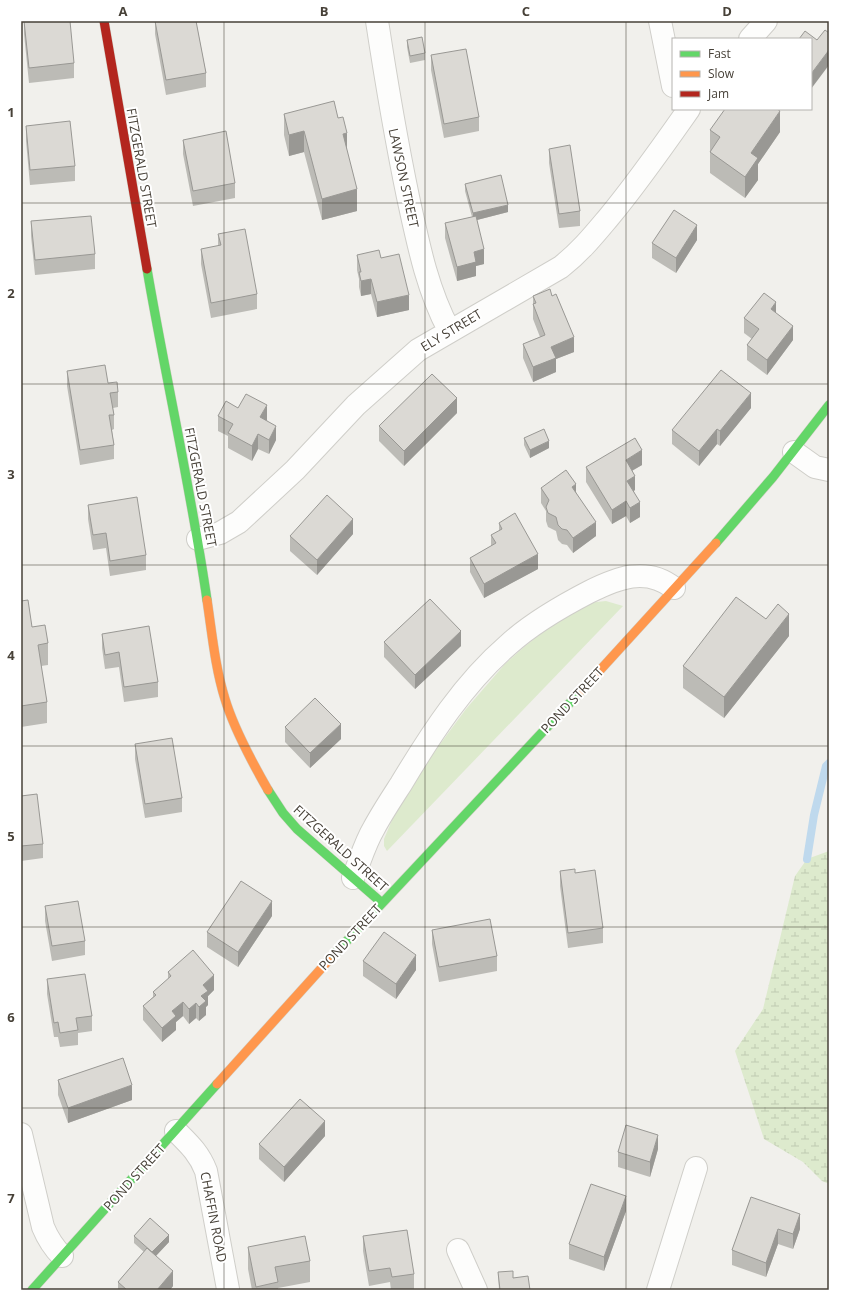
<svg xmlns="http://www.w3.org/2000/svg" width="850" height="1311" font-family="'Open Sans',sans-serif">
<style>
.green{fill:#ddeacd}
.wetland{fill:url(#wetland-marsh)}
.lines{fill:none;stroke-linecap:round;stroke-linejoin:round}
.stream{stroke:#bfd9ed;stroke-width:8}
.street-casing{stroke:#cfcec9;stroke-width:24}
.fast-casing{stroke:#d0cdc3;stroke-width:10}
.slow-casing{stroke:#d0cdc3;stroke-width:10}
.jam-casing{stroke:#d0cdc3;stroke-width:10}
.street{stroke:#fdfdfc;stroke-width:22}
.fast{stroke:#63d668;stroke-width:9}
.slow{stroke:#ff974d;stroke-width:9}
.jam{stroke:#b3261e;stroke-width:9}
.wall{fill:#bcbbb6}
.shaded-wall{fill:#999894}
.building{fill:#dbd9d4;stroke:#999894}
.grid{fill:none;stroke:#474138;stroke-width:1;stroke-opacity:0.55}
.labels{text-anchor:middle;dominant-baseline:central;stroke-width:4;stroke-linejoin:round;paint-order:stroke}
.street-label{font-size:13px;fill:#474138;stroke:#fff}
.neatline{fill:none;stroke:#474138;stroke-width:1.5}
.grid-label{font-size:13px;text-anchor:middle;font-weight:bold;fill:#474138}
</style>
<defs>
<pattern id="wetland-marsh" width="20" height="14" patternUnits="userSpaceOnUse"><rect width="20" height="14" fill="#ddeacd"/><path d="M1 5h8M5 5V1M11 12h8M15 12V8" fill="none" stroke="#bfcab1"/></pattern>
</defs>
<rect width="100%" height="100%" fill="#f1f0ec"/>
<path class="green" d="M606,601L623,606L387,851L384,846V839L400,801L415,778L466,709L505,664L524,647L568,612L587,603Z"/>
<path class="wetland" d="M829,851V1184L822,1181L803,1162L764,1139L735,1051L763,1009L795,876L807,859Z"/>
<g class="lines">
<path class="stream" d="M807,859L814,815L826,766L829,763"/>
<defs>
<path id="street" d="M377,21C386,80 396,139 408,197C418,243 427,289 449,330
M660,21L673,86
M750,39L766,21
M794,452L815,467L829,470
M198,539L220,533L239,522L295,470L356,405L418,350L561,267C581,251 593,236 609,217C638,182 663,146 689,109
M353,878C360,861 365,843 374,828C382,813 392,798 401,784C431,734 464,683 508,645C532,623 560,607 589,592C617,578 646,566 674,588
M176,1131C189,1144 199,1153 206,1171L228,1289
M21,1134L43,1227C48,1239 53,1247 62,1256
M458,1250L476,1290
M658,1290L696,1168"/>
<path id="fast" d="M147,269C166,380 191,489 207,600
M716,543L773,477L829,405
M268,790L283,813L297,829L382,903
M328,961L581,691
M32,1290L217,1084"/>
<path id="slow" d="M207,600C212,633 215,667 225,699C234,729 252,762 268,790
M581,691L716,543
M217,1084L328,961"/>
<path id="jam" d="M104,21L147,269"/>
</defs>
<use href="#street" class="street-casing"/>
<use href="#fast" class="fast-casing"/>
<use href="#slow" class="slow-casing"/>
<use href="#jam" class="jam-casing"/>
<use href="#street" class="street"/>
<use href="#fast" class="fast"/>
<use href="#slow" class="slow"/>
<use href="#jam" class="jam"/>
</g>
<path class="wall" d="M24,21L74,63V78L29,83L24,34Z
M155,21H196L206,73V87L166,95L155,34Z
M407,40L425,53V60L410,63L407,47Z
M431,55L479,117V131L444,138L431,70Z
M284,114L338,118L347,150L357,211L322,220L304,152L289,156L284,135Z
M26,126L75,166V181L30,185L26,141Z
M710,130L780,132L758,164V180L745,198L710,173Z
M183,140L235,183V198L193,206L183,154Z
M549,149L580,211V226L559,228L549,163Z
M465,184L508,212L477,220L484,264L476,266V276L457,281L445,238V223L472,217L465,191Z
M31,221L95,254V269L35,275L31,236Z
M218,234L257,294V309L211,318L201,264V249L218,246Z
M697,240L676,273L652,258V243Z
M357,255L381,258L409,310L377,317L371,294L361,296L359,287V279L357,270Z
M533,296L574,352L556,359V372L533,382L523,358V344L540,337L533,319Z
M776,313L793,340L767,375L747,360V345L752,339L744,333V318Z
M67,371L108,383L118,392V407L113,408L114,415V429L112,430L114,445V459L80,465L67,386Z
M238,408L267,420L276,440L269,454L258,449L252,461L228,448V436L218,431V416Z
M751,408L720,446L717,444L699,466L672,444V430Z
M457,413L404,466L379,441V426Z
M524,438L549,448L530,458L524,445Z
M642,465L632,471L635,490L634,491L640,517L630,523L626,516L612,524L586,482V467Z
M541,488L576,492L596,536L573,553L567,545L562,544L558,540L556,531L548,527L546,521V511L541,503Z
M88,505L146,555V570L110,576L106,548L93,550L88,519Z
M499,523L538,569L484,598L470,572V558L491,546V535L499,531Z
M353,534L317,575L290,551V536Z
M21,601L32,627L48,643V665L41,666L47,702V723L21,727Z
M766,619L789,636L724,718L683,688V666Z
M102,634L158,682V697L124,702L119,667L105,669L102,648Z
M384,642L461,646L415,689L384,657Z
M285,727L341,739L310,768L285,742Z
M135,744L182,798V812L145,818L135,759Z
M21,796L43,844V858L21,861Z
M560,871L603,928V943L568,948L560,886Z
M45,906L85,941V955L52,961L45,921Z
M272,916L238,967L207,947V932Z
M432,930L497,956V971L439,982L432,944Z
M363,961L416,970L396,999L363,976Z
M168,972L214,990L208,996V1005L206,1007V1015L199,1021L196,1018L189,1024L183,1016L176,1022V1030L162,1042L143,1020V1006L153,997V992L168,979Z
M47,979L92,1016V1031L78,1033V1045L60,1047L58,1037H54L47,994Z
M58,1080L132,1100L68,1123L58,1095Z
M325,1136L284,1182L259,1159V1144Z
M658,1149L650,1177L618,1167V1152Z
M751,1197L800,1229L793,1249L778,1244L766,1277L732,1265V1250Z
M626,1211L604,1271L569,1259V1244Z
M134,1236L169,1242L156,1256L173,1286L170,1290H118V1282L144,1252L134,1243Z
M363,1236L414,1274V1289L405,1290H391L390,1282L369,1286L363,1251Z
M248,1247L310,1261V1282L278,1288V1290H252L248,1269Z
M498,1272L513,1278L530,1290H499Z"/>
<path class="shaded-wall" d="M829,50V65L811,89V74Z
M780,111V132L758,164V180L745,198V177L751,153Z
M304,131V152L289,156V135Z
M347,133V155L343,134Z
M357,189V211L322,220V199Z
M508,205V212L473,221V213Z
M697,225V240L676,273V258Z
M484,249V264L476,266V276L457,281V267L474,252Z
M371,279V294L361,296V281Z
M409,295V310L377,317V302Z
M776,302V317L771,309Z
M793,326V340L767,375V360Z
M574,337V352L556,359V372L533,382V367L551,347Z
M751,393V408L720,446V431Z
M457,398V413L404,466V451Z
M267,405V420L260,432V417Z
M276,426V440L269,454V440Z
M717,429V444L699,466V451Z
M258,434V449L252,461V446Z
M549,441V448L530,458V450Z
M642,450V465L626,474V460Z
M635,476V490L627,495V481Z
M576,484V499L572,487Z
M626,501V516L612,524V510Z
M640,502V517L630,523V508Z
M353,519V534L317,575V560Z
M596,522V536L573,553V538Z
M538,554V569L484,598V584Z
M789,614V636L724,718V697Z
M461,631V646L415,689V675Z
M341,724V739L310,768V753Z
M272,901V916L238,967V952Z
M416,955V970L396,999V984Z
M214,975V990L208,996V1005L206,1007V1015L199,1021V1007L203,985Z
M183,1002V1016L176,1022V1030L162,1042V1028L172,1011Z
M196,1003V1018L189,1024V1009Z
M132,1085V1100L68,1123V1108Z
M325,1121V1136L284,1182V1167Z
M658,1135V1149L650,1177V1162Z
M626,1196V1211L604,1271V1257Z
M800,1214V1229L793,1249V1234Z
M778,1229V1244L766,1277V1263Z
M169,1235V1242L152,1260V1252Z
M173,1271V1286L170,1290H157Z"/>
<path class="building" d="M24,21H70L74,63L29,68Z
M155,21H196L206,73L166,80Z
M825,30L829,33V50L811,74V39H799L805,31L817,40Z
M422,37L425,53L410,56L407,40Z
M466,49L479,117L444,124L431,55Z
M334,101L338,118L343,117L347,133L343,134L357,189L322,199L304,131L289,135L284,114Z
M725,109H777L780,111L751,153L758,158L745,177L710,152L720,137L710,130Z
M70,121L75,166L30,170L26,126Z
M226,131L235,183L193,191L183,140Z
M570,145L580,211L559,214L549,149Z
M501,175L508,205L473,213L465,184Z
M674,210L697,225L676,258L652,243Z
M91,216L95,254L35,260L31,221Z
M476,216L484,249L474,252L476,262L457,267L445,223Z
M245,229L257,294L211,303L201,249L221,245L218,234Z
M379,250L381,258L399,254L409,295L377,302L371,279L361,281L359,272H361L357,255Z
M550,289L552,296L556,294L574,337L551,347L556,358L533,367L523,344L545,335L533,304L536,303L533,296Z
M764,293L776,302L771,309L793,326L767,360L747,345L759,329L744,318Z
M105,365L108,383L117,382L118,392L110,393L114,415H109L114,445L80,450L67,371Z
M721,370L751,393L720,431L717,429L699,451L672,430Z
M432,374L457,398L404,451L379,426Z
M246,394L267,405L260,417L276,426L269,440L258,434L252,446L228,433L233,424L218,416L226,401L238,408Z
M544,429L549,441L530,450L524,438Z
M635,438L642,450L626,460L635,476L627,481L640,502L630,508L626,501L612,510L586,467Z
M566,470L576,484L572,487L596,522L573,538L567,530L562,529L558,525L556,517L548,513L546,507L549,500L541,488Z
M327,495L353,519L317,560L290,536Z
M137,497L146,555L110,561L106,533L93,535L88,505Z
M515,513L538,554L484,584L470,558L496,543L491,535L502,529L499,523Z
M736,597L766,619L778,604L789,614L724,697L683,666Z
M430,599L461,631L415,675L384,642Z
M28,600L32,627L45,625L48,643L38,645L47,702L21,706V601Z
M149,626L158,682L124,687L119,652L105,655L102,634Z
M315,698L341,724L310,753L285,727Z
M172,738L182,798L145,804L135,744Z
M37,794L43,844L21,846V796Z
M575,869V873L595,870L603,928L568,933L560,871Z
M241,881L272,901L238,952L207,932Z
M78,901L85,941L52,946L45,906Z
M490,919L497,956L439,967L432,930Z
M384,932L416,955L396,984L363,961Z
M193,950L214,975L203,985L208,991L201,996L206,1001L199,1007L196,1003L189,1009L183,1002L172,1011L176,1016L162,1028L143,1006L156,995L153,992L171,976L168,972Z
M85,974L92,1016L76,1018L78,1030L60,1033L58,1022L54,1023L47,979Z
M123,1058L132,1085L68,1108L58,1080Z
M300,1099L325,1121L284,1167L259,1144Z
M626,1125L658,1135L650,1162L618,1152Z
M591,1184L626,1196L604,1257L569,1244Z
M751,1197L800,1214L793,1234L778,1229L766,1263L732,1250Z
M150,1218L169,1235L152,1252L134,1236Z
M407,1230L414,1274L392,1277L390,1268L369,1271L363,1236Z
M305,1236L310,1261L275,1267L278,1282L256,1287L248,1247Z
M147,1248L173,1271L157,1290H127L118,1282Z
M513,1271V1278L528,1276L530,1290H500L498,1272Z"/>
<path class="grid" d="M224,21V1290M425,21V1290M626,21V1290M21,203H829M21,384H829M21,565H829M21,746H829M21,927H829M21,1108H829"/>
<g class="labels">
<g class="street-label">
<text transform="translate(142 168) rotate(80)">FITZGERALD STREET</text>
<text transform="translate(404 178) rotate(78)">LAWSON STREET</text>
<text transform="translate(451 330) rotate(-31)">ELY STREET</text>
<text transform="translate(201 487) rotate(79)">FITZGERALD STREET</text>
<text transform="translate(572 700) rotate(-47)">POND STREET</text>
<text transform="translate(341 848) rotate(42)">FITZGERALD STREET</text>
<text transform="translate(350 937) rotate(-47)">POND STREET</text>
<text transform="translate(134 1177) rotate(-48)">POND STREET</text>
<text transform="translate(214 1217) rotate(79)">CHAFFIN ROAD</text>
</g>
</g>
<rect width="850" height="1311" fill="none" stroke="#ffffff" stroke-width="44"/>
<rect x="672" y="38" width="140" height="72" fill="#ffffff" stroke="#b5b3af"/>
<rect x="680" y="51" width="20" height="6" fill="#63d668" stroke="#b5b3af"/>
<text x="708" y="58" font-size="12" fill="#474138">Fast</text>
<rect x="680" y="71" width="20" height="6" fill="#ff974d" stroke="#b5b3af"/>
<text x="708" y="78" font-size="12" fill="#474138">Slow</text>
<rect x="680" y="91" width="20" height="6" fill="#b3261e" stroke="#b5b3af"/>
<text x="708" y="98" font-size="12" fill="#474138">Jam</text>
<rect x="22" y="22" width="806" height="1267" class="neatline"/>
<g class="grid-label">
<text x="123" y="16">A</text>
<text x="324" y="16">B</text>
<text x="526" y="16">C</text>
<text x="727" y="16">D</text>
<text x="11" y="117">1</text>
<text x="11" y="298">2</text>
<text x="11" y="479">3</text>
<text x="11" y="660">4</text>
<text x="11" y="841">5</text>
<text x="11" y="1022">6</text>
<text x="11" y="1203">7</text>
</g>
</svg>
